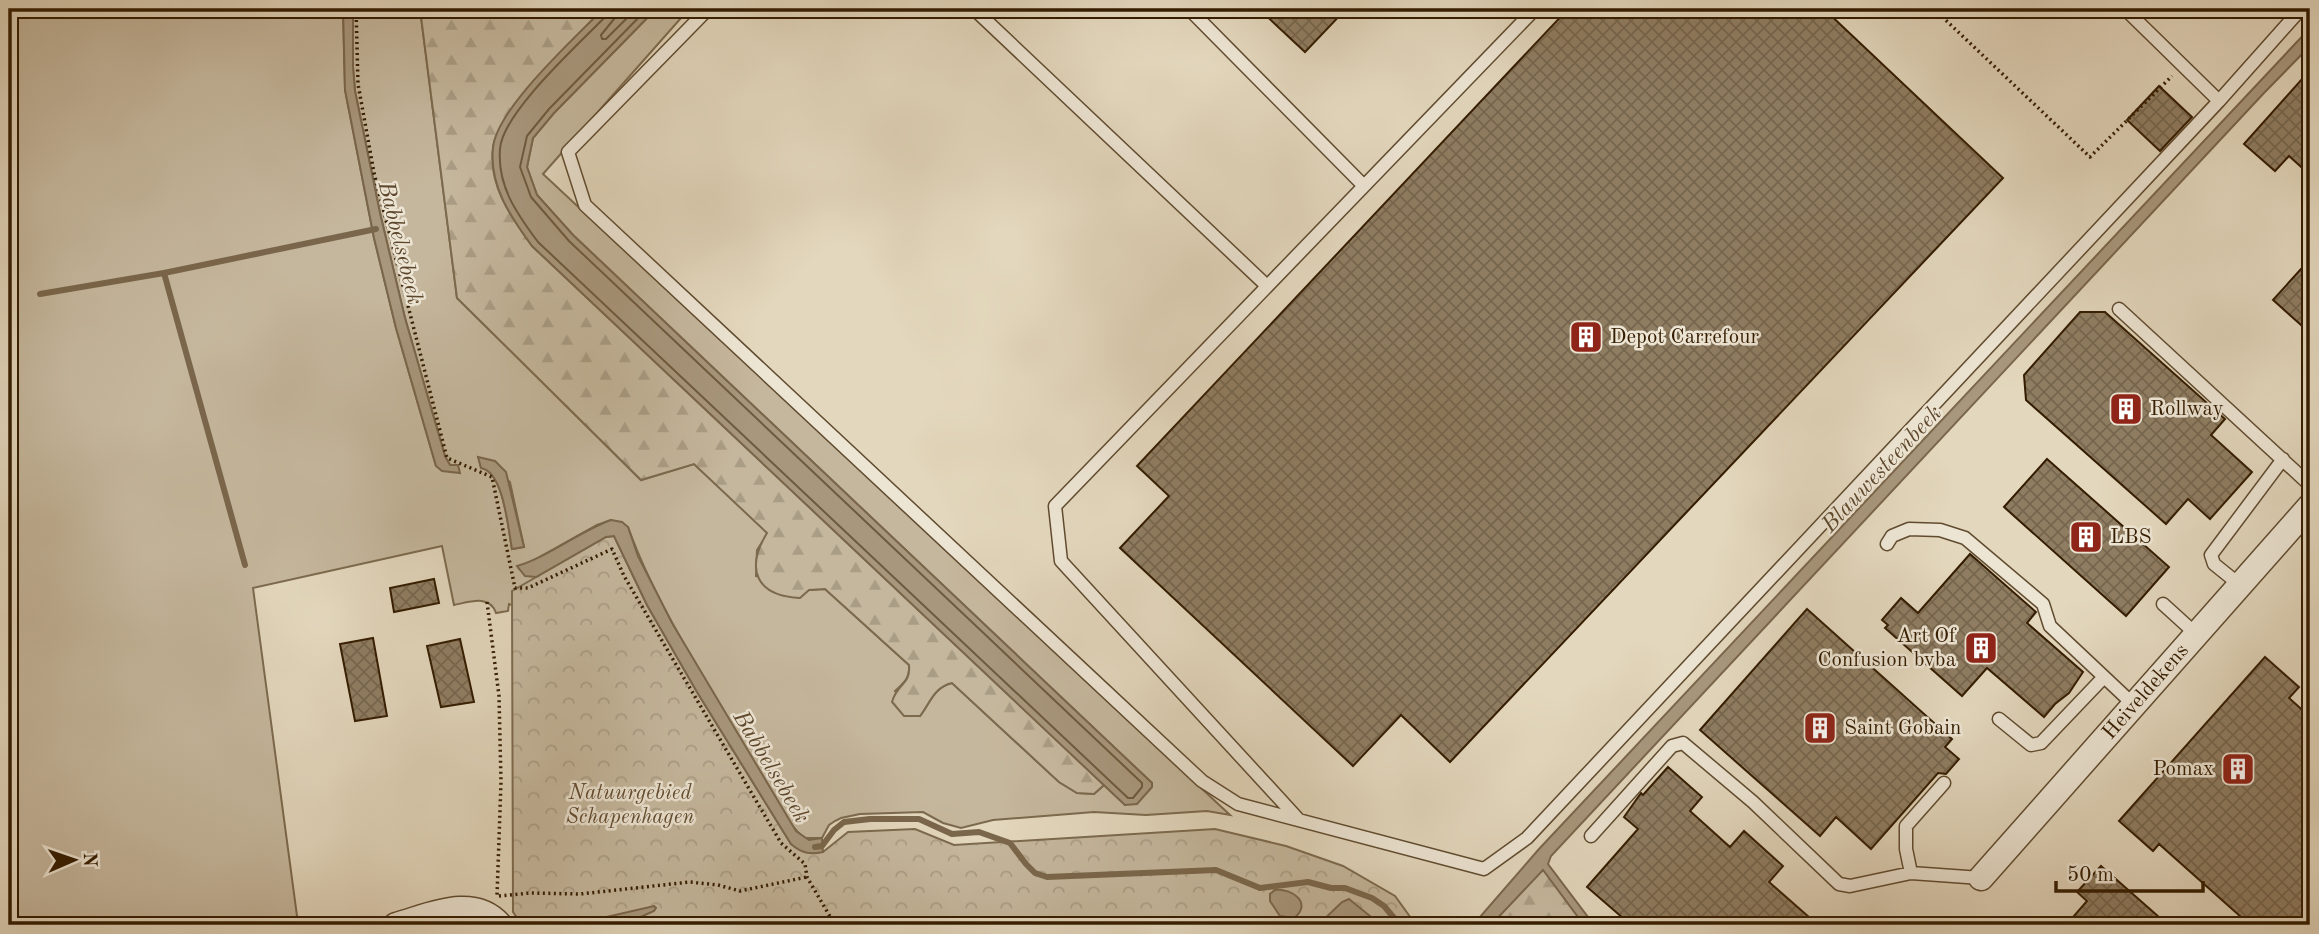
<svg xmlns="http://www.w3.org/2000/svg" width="2319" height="934" font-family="'Old Standard TT',serif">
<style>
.grass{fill:#c5b79d;stroke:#7c6a4e;stroke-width:2;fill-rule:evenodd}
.forest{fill:url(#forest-firs);stroke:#7c6a4e;stroke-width:2}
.park{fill:url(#park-crowns);stroke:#7c6a4e;stroke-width:2}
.water{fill:#a8977d;stroke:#7a664b;stroke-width:2}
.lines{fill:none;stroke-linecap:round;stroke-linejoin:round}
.shore{stroke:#6e5a3e;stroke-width:2}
.stream{stroke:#7a664b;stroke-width:6}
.building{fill:url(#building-cross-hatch);stroke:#341c00;stroke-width:2}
.service-casing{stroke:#604b2f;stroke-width:15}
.minor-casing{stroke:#604b2f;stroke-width:27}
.path{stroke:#341c00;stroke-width:3.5;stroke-dasharray:2 3.5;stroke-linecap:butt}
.service{stroke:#ede5d4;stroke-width:12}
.minor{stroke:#ede5d4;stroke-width:24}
.labels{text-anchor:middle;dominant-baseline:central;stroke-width:5;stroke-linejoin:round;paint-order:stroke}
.poi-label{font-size:21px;fill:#341c00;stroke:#ede5d4;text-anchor:start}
.street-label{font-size:21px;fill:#341c00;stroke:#ede5d4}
.park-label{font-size:21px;font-style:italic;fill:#604a2f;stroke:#ede5d4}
.water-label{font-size:23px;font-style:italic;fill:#5d472c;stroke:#ede5d4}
</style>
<defs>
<pattern id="forest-firs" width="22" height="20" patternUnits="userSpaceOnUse" patternTransform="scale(1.75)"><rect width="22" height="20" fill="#c5b79d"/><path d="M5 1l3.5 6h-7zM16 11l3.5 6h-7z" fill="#aa9d85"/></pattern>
<pattern id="park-crowns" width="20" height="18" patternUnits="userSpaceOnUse" patternTransform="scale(1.75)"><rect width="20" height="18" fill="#c5b79d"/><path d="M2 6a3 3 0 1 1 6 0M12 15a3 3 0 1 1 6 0" fill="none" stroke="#aa9d85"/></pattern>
<pattern id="building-cross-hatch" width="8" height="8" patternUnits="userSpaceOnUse" patternTransform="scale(1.75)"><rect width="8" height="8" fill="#8f7d62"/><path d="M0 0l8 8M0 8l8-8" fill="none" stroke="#76664e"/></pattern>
</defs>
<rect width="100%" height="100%" fill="#e3d7bd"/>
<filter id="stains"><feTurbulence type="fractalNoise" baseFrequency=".00286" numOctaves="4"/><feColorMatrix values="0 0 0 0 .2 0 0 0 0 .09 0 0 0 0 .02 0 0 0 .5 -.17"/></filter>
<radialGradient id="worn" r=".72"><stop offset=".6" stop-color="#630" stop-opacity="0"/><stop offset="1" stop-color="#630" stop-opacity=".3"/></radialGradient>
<path class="grass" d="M9,9H343L345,90L374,238L396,328L436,466H452L448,463L445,456L405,318L380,213L355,91L353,67V9H420L457,298L641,480L694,464L768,533L757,550L756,576L809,590L825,589L909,665C910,678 904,683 895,691L920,716C930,703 934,687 952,683L1059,782L1077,793L1094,794L1104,785L1125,805L1152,785V783L573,235L537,195L527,167L533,138L554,113L656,9H689L543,174L1230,815L1207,811L1146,815L1094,812L993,820L961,828L943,823L923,812L860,814L841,818L835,821L829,825L822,838H804C782,819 765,779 749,753C706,680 657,607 628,527L611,520L597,525L518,569L606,537L512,605L509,604L508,611L496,613C490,594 469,602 454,605L442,546L253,588L297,916L301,925H9ZM479,458L510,482L524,547L512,549C508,528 504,472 481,468Z"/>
<path class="forest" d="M420,9H603C575,39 498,109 493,148C488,186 512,218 532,246L1104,785L1094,794L1077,793L1059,782L952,683C934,687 930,703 920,716H904L892,702C897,683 911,685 909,665L825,589L809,590L800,598C756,596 745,569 767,533L694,464L641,480L457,298Z
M1543,869L1584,925H1491L1539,871Z"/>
<path class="park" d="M614,536L647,605L697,692L791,844L823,852L848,832L915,829L954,845L1215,829L1286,846L1343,866L1395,896L1416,925H522L513,912L512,591L606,537Z"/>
<path class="water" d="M343,9H353V67L355,91L380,213L405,318L445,456L450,465H458L460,473L442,471L436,466L396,328L374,238L345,90Z
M603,9H656L554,113L533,138L527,167L537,195L573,235L1152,783V787L1137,804L1125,805L532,246C511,217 489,186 493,148C496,109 575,38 603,9Z
M2310,28V46L2264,93L1551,856L1548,864L1594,925H1584L1543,870L1491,925H1473L1539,849Z
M478,457L495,461L506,472L524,547L512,549C508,529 504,472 481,468Z
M611,520L622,522L628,527L638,556L672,623L796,831L809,840L822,838L823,852C810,855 801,853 791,844L697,692L647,605L614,536L606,537L536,577L525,576L517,566C550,556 578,532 611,520Z
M1275,890C1292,888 1313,903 1294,918L1280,916L1270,901V894Z
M1349,899L1381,925H1318L1342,902Z
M654,906L656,908L654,911L623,925H553L589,921Z"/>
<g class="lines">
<path class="shore" d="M608,9L606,16C579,44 502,113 500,149C497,186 517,214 538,242L1128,798H1133L1142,787V783L569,241L531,197L520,167L527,136L549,109L647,9
M616,9L614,19L601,35L602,39H606L636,9"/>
<path class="stream" d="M164,273L245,565
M40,294L164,273L376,229
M815,847L822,846L834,830L844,822L870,819H919L952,834L979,832L1010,843L1026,864L1035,873L1047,877L1216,870L1260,888L1308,882L1331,888H1345L1372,898L1384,906L1400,925"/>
</g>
<path class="building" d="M1259,9H1346L1305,52Z
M1568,9H1824L2003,178L1450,762L1401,715L1353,766L1120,548L1169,496L1137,466Z
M2310,70V175L2289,156L2275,171L2244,144Z
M2159,86L2192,117L2160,151L2127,120Z
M2310,259V333L2273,300Z
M2080,312H2105L2225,419L2211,435L2252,472L2210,519L2188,499L2166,524L2026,400L2024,375Z
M2047,459L2169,567L2126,616L2004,507Z
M1970,554L2036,612L2027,623L2083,672L2069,693L2055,704L2044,717L1987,668L1962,696L1885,628L1888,625L1882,620L1901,598L1918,613Z
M434,579L439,603L394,612L390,588Z
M1807,609L1952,739L1945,747L1959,759L1946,774L1938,773L1871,849L1836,817L1820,836L1700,730Z
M373,638L387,716L355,721L340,644Z
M460,639L474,702L441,707L427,646Z
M2265,657L2299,687L2289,698L2310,717V925H2250L2159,844L2153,851L2119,821Z
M1668,767L1702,797L1690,811L1730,847L1744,831L1783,866L1769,882L1818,925H1631L1587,887L1638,829L1624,817L1641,793L1643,795Z
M2101,866L2168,925H2083L2073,917L2087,901L2077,892Z"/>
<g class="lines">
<defs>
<path id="service" d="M708,9L568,152L585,205L1202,781L1238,804L1484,869L1527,838L2219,101
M974,9L1267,286
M1189,9L1364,186
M2125,9L2219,101L2301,9
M2119,309L2310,485
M1887,544L1892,536L1909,529L1940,530L1965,538L2043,604L2050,626L2134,705
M2240,585L2214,564L2211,555L2283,459
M2163,604L2196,634
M1999,719L2031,745L2041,743L2104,677
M1299,820L1061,561L1055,506L1535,9
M1591,836L1672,746L1683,743L1753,802L1839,884L1850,886L1911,873L1981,878
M1911,873L1906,849V826L1944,783"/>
<path id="minor" d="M1981,878L2310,506
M396,925C429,916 473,894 500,925"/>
</defs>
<use href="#service" class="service-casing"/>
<use href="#minor" class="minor-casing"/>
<path class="path" d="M356,9L358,84L374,173L447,458L492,477L515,588H528L612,549L624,576L781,843L805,864L807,877L835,925
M1934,9L2090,157L2172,76
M487,602L499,696L501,782L497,896
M499,896L530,893L580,894L690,882L718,885L740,891L807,877"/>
<use href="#service" class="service"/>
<use href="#minor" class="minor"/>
</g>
<defs>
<symbol id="building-square" viewBox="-11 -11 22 22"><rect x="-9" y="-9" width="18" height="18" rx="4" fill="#8f2418" stroke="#ede5d4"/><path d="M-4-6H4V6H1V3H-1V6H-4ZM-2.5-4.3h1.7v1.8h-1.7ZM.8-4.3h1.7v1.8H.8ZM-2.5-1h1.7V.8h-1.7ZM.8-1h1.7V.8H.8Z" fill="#fff"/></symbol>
</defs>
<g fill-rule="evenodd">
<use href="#building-square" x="1567" y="318" width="38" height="38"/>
<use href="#building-square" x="2107" y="390" width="38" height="38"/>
<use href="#building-square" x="2067" y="518" width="38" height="38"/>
<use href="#building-square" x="1962" y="629" width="38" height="38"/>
<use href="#building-square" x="1801" y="709" width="38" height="38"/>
<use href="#building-square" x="2219" y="750" width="38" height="38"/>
</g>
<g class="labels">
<g class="poi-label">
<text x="1610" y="337">Depot Carrefour</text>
<text x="2150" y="409">Rollway</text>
<text x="2110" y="537">LBS</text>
<text x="1956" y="636" text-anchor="end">Art Of<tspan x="1956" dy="24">Confusion bvba</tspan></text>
<text x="1844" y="728">Saint Gobain</text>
<text x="2214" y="769" text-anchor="end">Pomax</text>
</g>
<g class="street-label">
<text transform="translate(2146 692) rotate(-49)">Heiveldekens</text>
</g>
<g class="park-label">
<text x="630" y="793">Natuurgebied<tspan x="630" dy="24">Schapenhagen</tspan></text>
</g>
<g class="water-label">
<text transform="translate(400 243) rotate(76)">Babbelsebeek</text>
<text transform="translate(1882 469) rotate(-47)">Blauwesteenbeek</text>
<text transform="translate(771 767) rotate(59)">Babbelsebeek</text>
</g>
</g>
<rect width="2319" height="934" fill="none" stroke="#e3d7bd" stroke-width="35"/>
<rect x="10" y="10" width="2298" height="913" fill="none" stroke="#341c00" stroke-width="3.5"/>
<rect x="18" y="18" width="2284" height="899" fill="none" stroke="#341c00" stroke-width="2"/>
<g transform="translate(74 860) rotate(88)" stroke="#ede5d4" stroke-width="5" paint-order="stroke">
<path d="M0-5L12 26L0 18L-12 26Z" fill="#341c00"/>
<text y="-10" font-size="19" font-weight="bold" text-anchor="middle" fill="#341c00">N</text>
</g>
<path d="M2056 881v10h147v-10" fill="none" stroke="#341c00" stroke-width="3.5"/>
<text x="2067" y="881" font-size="21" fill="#341c00" stroke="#ede5d4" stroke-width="5" paint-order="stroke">50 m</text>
<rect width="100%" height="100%" filter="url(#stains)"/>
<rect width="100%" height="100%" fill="url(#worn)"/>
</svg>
